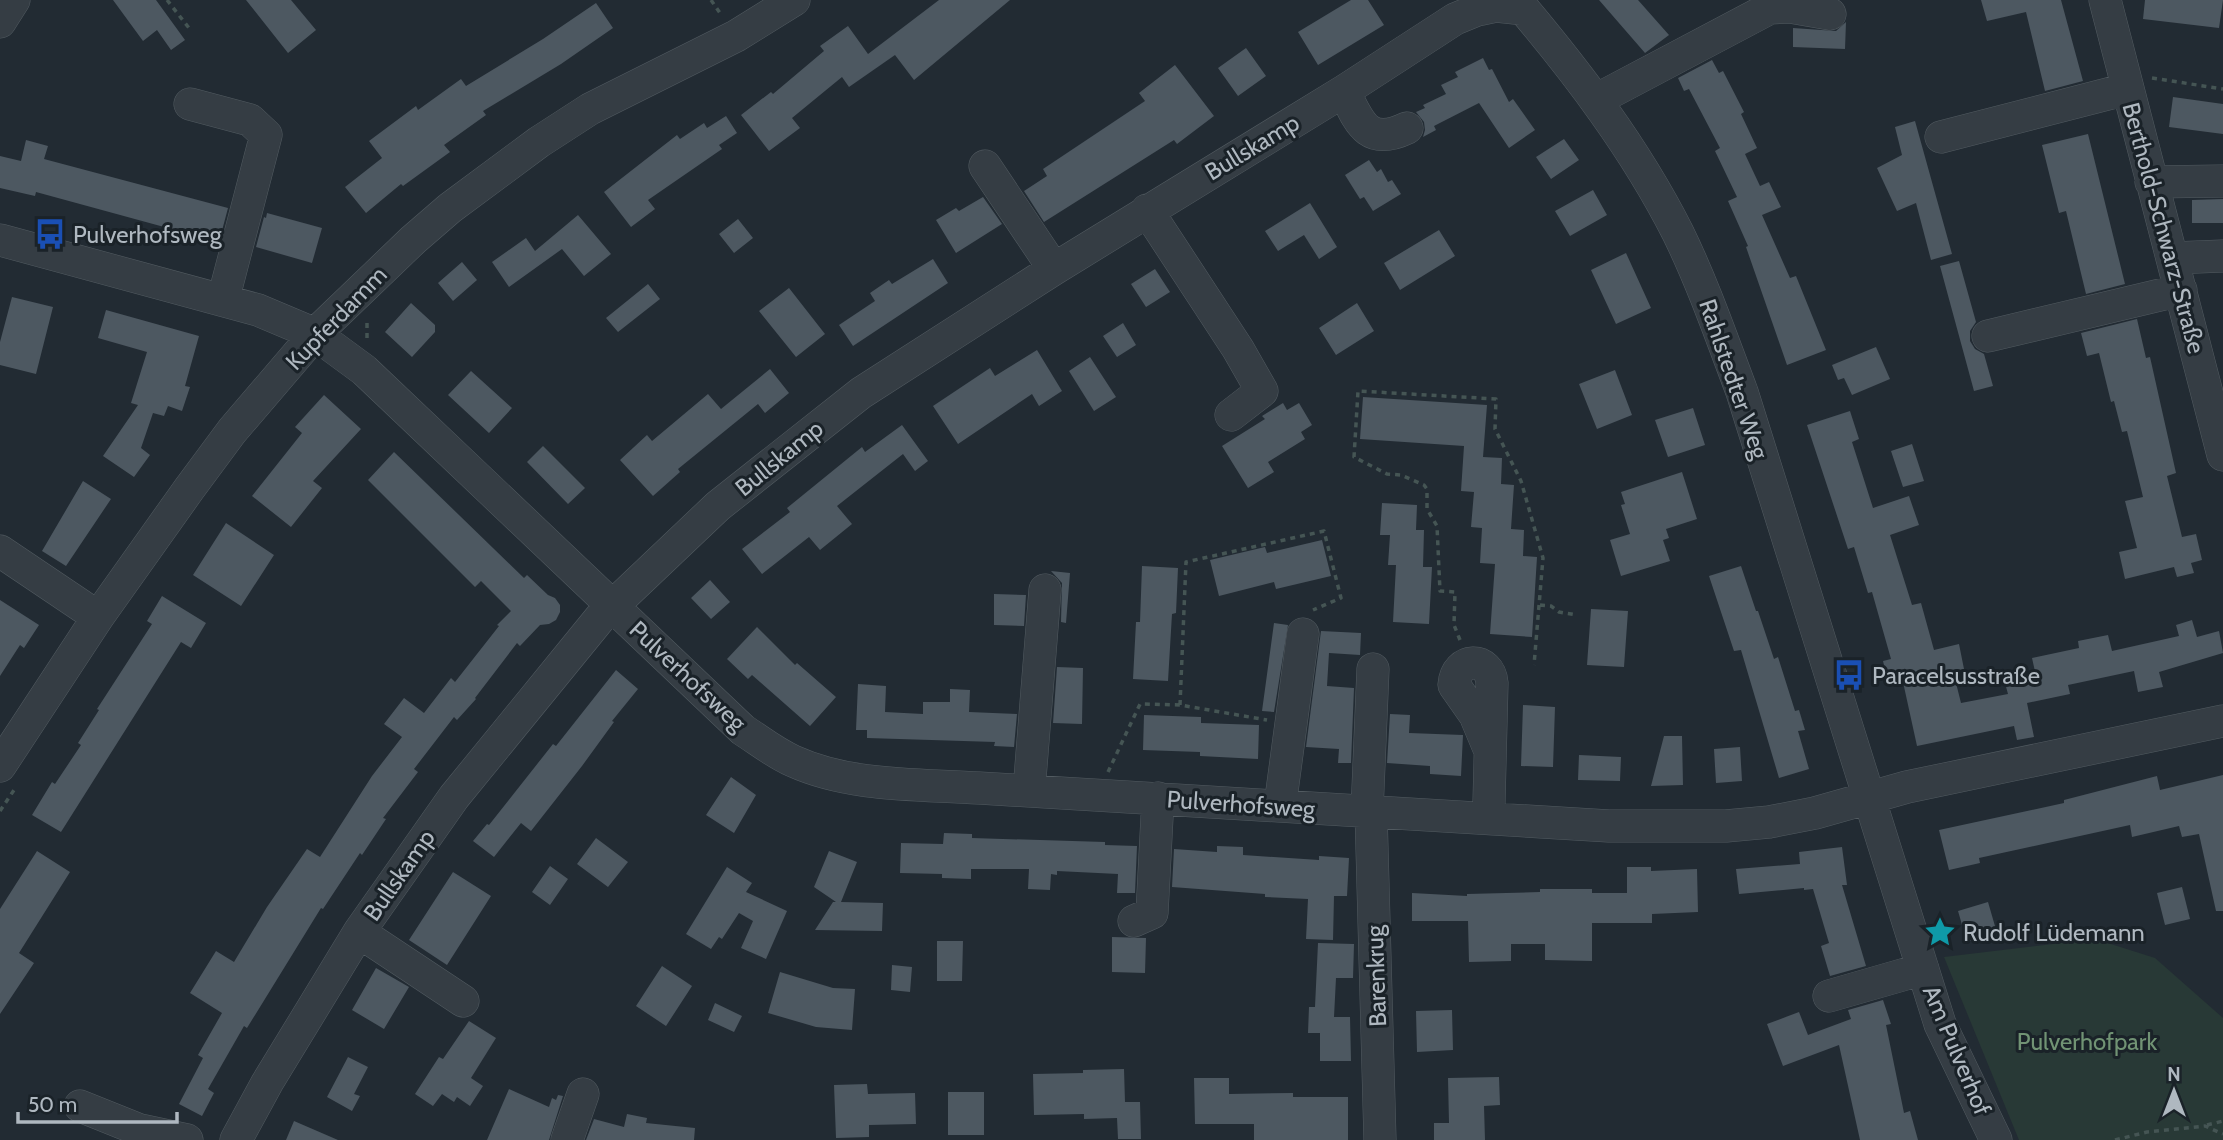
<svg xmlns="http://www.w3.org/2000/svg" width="2223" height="1140" font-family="Cabin,sans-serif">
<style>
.green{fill:#283936}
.building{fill:#4d5861}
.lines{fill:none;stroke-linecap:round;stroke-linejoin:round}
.minor-casing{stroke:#525b61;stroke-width:33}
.path{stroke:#455554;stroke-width:3.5;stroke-dasharray:5 5;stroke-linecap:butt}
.minor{stroke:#353d44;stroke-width:32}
.labels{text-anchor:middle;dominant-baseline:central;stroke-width:6;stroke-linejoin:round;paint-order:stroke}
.street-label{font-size:24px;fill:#afb8c0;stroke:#1a2228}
.poi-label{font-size:24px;fill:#afb8c0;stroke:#1a2228;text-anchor:start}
.park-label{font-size:24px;fill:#719374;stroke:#1a2228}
</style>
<rect width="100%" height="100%" fill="#222b33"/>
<path class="green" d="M2095,939L2155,958L2223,1018V1140H2019L1944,957Z"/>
<path class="building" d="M113,0H156L185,40L171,50L157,30L143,41Z
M246,0H291L316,30L288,53Z
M939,0H1010L914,80L895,55L849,87L842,77L792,118L800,128L769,151L741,115L771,92L773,94L824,51L820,46L848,26L868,54Z
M1351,0H1368L1384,25L1318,65L1298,32Z
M1599,0H1638L1669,35L1645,53Z
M1981,0H2061L2083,81L2045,91L2026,12L1987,21Z
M2145,0H2223L2219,28L2143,19Z
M596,3L613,28L561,64L483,111L486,115L444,145L450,152L403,186L401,184L366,213L345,187L382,158L369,141L416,106L418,110L461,79L466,86L543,39Z
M1846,22L1845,49L1793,47V28L1836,31Z
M1246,48L1266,76L1238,96L1218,68Z
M1483,58L1489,70L1492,69L1509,102L1513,99L1535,130L1509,148L1479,103L1434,126L1436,130L1423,137L1425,130L1424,122L1416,112L1425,108L1423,105L1446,94L1441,85L1458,77L1455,72Z
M1712,60L1719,73L1723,71L1744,112L1741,114L1757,148L1745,154L1760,186L1769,182L1781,207L1762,215L1790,278L1796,276L1826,350L1787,365L1746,247L1748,246L1728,201L1737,197L1715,151L1720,148L1689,89L1684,91L1678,78Z
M1175,65L1214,116L1177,144L1174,140L1044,222L1024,191L1047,176L1043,169L1145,101L1139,93Z
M2173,97L2223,104V134L2169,127Z
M726,116L737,133L719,145L722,149L648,200L655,209L631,227L604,192L677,135L680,139L704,123L707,128Z
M1915,121L1952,254L1931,260L1916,203L1897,211L1877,168L1902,155L1895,127Z
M2088,134L2125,284L2086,294L2066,211L2059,213L2042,145Z
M1564,139L1579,160L1551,179L1536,157Z
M26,140L48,146L44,159L228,208L219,242L36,192L35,196L0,188V156L21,161Z
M1369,160L1377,172L1381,169L1388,182L1392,180L1401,194L1373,211L1364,197L1360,199L1345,175Z
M1593,190L1607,215L1570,236L1555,211Z
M983,197L1002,224L956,253L936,220L956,208L959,211Z
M2223,199V223H2192V200Z
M1310,203L1337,247L1319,259L1304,235L1278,251L1265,231Z
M267,213L322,228L312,263L256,247L264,217L266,218Z
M578,215L611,254L584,276L562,249L509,287L492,262L526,238L535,251Z
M738,219L753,238L734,253L719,234Z
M1439,230L1455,256L1400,290L1384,263Z
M1626,253L1651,308L1616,324L1591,270Z
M933,259L948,283L853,346L839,325L875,301L870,293L889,280L892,284Z
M1959,261L1976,322L1970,331V341L1975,349L1984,354L1993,386L1974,391L1940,266Z
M462,262L477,280L453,301L438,283Z
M1155,269L1170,292L1146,307L1131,284Z
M648,284L660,299L618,332L606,318Z
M789,288L825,334L796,357L759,311Z
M12,297L53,307L36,374L0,365V342Z
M411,303L435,325V332L412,357L385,332Z
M1357,303L1374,331L1336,355L1319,328Z
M106,310L199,336L185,386L190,387L182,411L168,406L164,416L153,413L141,448L150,455L134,477L103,456L138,405L131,403L147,352L98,338Z
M2137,319L2146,358L2150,357L2176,473L2167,476L2182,537L2196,534L2202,560L2191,563L2194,573L2177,577L2174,567L2125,579L2119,552L2137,548L2125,501L2143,497L2127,431L2122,432L2114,401L2111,402L2099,353L2087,356L2081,333Z
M1123,323L1136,345L1117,357L1103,336Z
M1876,347L1890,379L1852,395L1844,378L1838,380L1832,365Z
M1037,350L1062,391L1039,406L1032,394L958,444L933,406L990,368L995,376Z
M1090,357L1116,397L1094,411L1069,371Z
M770,369L789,393L765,413L758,404L678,469L680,472L653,496L620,460L647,435L652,441L708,394L721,409Z
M1615,370L1632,415L1597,429L1579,384Z
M471,371L512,408L489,433L448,395Z
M324,395L361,429L313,481L322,488L291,527L252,496L302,433L295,427Z
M1363,397L1487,405L1483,457L1502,458L1501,484L1514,485L1511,529L1524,530L1523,556L1537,557L1532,637L1490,634L1495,564L1480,563L1482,528L1471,527L1474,492L1461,491L1464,446L1360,439Z
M1283,403L1287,410L1299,403L1312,425L1301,432L1305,439L1268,462L1274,472L1248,488L1222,446L1265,419L1262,416Z
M1693,408L1705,445L1668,457L1655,420Z
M1850,411L1859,439L1852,442L1873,508L1909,496L1919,525L1890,535L1912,605L1921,603L1934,650L1959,644L1964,669L1953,671L1961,703L2008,694L2005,683L2036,676L2032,658L2079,648L2078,641L2108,635L2112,651L2179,636L2176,625L2192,620L2197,637L2219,631L2223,653L2159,672L2163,687L2138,692L2134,671L2068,685L2070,694L2027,703L2034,737L2017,740L2014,726L1917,746L1903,682L1889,686L1883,661L1891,659L1872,592L1868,593L1854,547L1848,549L1807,425Z
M902,425L928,461L915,471L903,454L837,506L852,524L820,550L809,537L762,574L742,549L790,512L787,508L862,447L865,452Z
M1912,444L1924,481L1903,487L1891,451Z
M543,446L585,488L568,504L527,462Z
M394,452L524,578L527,575L548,595L555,598L560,605V612L556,620L549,624L540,625L520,646L517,643L475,698L476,699L457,720L454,717L414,769L418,772L383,818L386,819L362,855L360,853L323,909L321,908L247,1028L244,1026L208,1089L214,1093L202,1116L179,1104L203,1058L198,1055L222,1013L190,993L216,951L234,962L267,907L307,849L320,857L372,776L402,737L384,724L404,698L424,713L451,678L455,682L499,626L497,625L511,611L481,581L475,587L368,480Z
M1682,472L1697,519L1666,529L1669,538L1663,540L1670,561L1621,576L1610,540L1630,534L1621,505L1625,504L1621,492Z
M83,481L111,499L66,566L42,551Z
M1382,503L1417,505L1416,530H1424L1423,567H1432L1429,624L1393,622L1396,565H1388L1390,535H1380Z
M226,523L274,555L241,606L193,575Z
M1322,540L1331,576L1276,589L1274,582L1219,596L1210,560L1265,547L1267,553Z
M1142,566L1178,568L1176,613L1172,614L1168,681L1133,679L1136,622H1140Z
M1741,566L1756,611H1758L1774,659L1778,657L1795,711L1799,710L1805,730L1798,731L1809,769L1779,778L1741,650L1734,651L1709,576Z
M1051,571L1070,573L1066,623L1061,622L1062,583Z
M710,580L730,602L711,619L691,598Z
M994,594L1026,595L1024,626L994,625Z
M162,596L206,623L191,648L181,642L61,832L32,815L52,782L55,784L81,745L78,743L99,710L97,709L152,624L147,621Z
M0,600L39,625L24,648L20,645L0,676Z
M1591,609L1628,611L1624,667L1587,665Z
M1274,623L1288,625L1274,712L1262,711Z
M757,627L795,665L797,663L836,697L810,726L752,675L748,679L727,659Z
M1321,631L1361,633L1360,655L1329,653L1327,686L1354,688L1351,763H1338L1339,749L1306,747Z
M1057,667L1083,668L1082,724L1053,723Z
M616,670L638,689L612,721L614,722L582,766L531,831L521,823L494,857L473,841L487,824L489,825L553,744L556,746Z
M858,684L886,686L885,712L923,714V702H950V689L970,690L969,712L1017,714L1014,747L994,746L995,742L867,738V730H856Z
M1523,705L1555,707L1553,767L1521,766Z
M1390,714L1410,715L1409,733L1463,735L1461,776L1430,774V766L1387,763Z
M1144,715L1201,717V723L1259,725L1258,759L1200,756V752L1143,750Z
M1664,736H1682L1683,785L1651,786Z
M1740,747L1742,781L1716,783L1714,749Z
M1579,755L1621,757L1620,781L1578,780Z
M2223,775V911H2216L2199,834L2182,837L2179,826L2132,837L2130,825L1979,858L1980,863L1949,870L1939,830L2064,803V800L2157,776L2160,790Z
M731,777L756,795L734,833L706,815Z
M944,833L972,834V838L1105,842V845L1137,846L1135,893H1117L1118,874L1057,871V875L1051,874L1050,890L1028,889L1029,869H971V879L942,878V874L900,873L901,843L943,844Z
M596,838L628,862L608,887L577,864Z
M1217,846L1243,847V855L1319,860V856L1349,858L1347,896H1334L1333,940L1306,939L1308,899L1265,897V894L1172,887L1174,849L1217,852Z
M1842,847L1847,885H1842L1866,966L1830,976L1821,946L1829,943L1813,889L1804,890V888L1739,894L1736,869L1800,864L1799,852Z
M37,851L70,872L19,953L34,963L0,1014V909Z
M829,851L857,862L841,902L883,903L882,931L815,930L833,902H836L814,887Z
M550,866L568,879L550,905L532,892Z
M727,867L752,883L746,892L787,911L766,959L741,948L753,921L739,913L722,939L719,937L711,949L686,934Z
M1627,867H1651V871L1697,869L1698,912L1652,914V923H1592V961L1545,960V944H1511V961L1469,962L1468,921H1412V893L1467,896V894L1540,892V889H1592V893H1627Z
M453,872L491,896L447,965L409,940Z
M2182,887L2190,919L2165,925L2157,893Z
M1988,902L1997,933L1967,942L1958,911Z
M1112,937L1146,938L1145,973L1112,972Z
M937,941H963L962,981H937Z
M1318,943L1354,944L1353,978H1336L1334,1017H1350L1351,1061H1320V1033H1308L1309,1007H1315Z
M892,965L912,967L910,992L891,990Z
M662,966L692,986L666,1026L636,1006Z
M376,968L409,987L384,1029L352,1010Z
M780,972L833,988L855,989L852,1030L816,1027L768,1013Z
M1883,1000L1891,1024L1886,1025L1904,1113L1910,1111L1918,1140H1860L1839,1045L1783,1066L1767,1024L1799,1012L1808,1035L1851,1019L1848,1010Z
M715,1003L742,1016L734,1032L708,1020Z
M1452,1010L1453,1050L1417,1052L1416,1011Z
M469,1021L496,1038L471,1078L483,1086L470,1106L457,1097L454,1102L442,1094L433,1106L415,1094L439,1057L443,1059Z
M348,1057L368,1067L354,1094L360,1096L352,1111L327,1097Z
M1124,1069L1125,1102H1140L1141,1139H1118L1117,1118L1084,1119V1114L1034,1115L1033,1074L1083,1073V1070Z
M1499,1077L1500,1105L1484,1106L1485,1140H1434V1123H1449L1448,1078Z
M1194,1078H1229V1094L1293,1093V1097H1348V1140H1254V1124H1195Z
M867,1084L868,1094L915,1093L916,1124L869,1125V1137L836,1138L834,1085Z
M509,1089L549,1107L552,1098L556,1100L558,1095L563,1096L549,1140H487Z
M948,1092H984V1135H948Z
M627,1114L647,1118L646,1123L695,1128L694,1140H586L594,1119L624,1127Z
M294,1121L338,1140H286Z"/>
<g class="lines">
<defs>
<path id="minor" d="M1516,0C1577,72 1635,148 1678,233C1703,284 1722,339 1742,392L1940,1024L1996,1140
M2105,0L2223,455
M0,22L14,0
M1344,91C1359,122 1367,147 1407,128
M1596,100L1770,8L1790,7L1830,14
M190,104L250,120L266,135L223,300
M1941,137L2127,89
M985,166L1054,269
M2151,182L2223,181
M1147,210L1238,349L1262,391L1231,415
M0,240L258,310L315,334L364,370L743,730C760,741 775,753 793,761C850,787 918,784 979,788L1609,826H1726L1769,822L1815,813L1907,787L2223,721
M2172,258L2223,256
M1988,336L2181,290
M0,551L98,617
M0,766L98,617L189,489L232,431L315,334L413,240L450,208L539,142L590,109L736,36L794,0
M1029,791L1045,590
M1280,806L1303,634
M1367,812L1373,669
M1371,812L1380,1140
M1488,818L1489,802L1492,683C1490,656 1456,656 1454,685L1475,715L1490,751
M1134,921L1152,913L1158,798
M359,932L463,1001
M1829,996L1923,969
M80,1106L140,1130L187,1140
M236,1140L267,1083L359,932L454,797L600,618L718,506L861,393L1054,269L1344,91L1455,19L1477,10L1496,6L1524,9
M567,1140L583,1094"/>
</defs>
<use href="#minor" class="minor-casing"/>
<path class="path" d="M167,0L189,28
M711,0L722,16
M2152,78L2223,89
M367,338V322
M1540,605L1551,606L1559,612L1577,615
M1460,640L1454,625L1455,592L1440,591L1437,526L1427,509V489L1424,485L1401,475L1387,474L1354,457L1358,391L1496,399L1495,429L1521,481L1543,558L1534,665
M1180,705L1186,562L1324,531L1341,598L1313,610
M1108,772L1140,704L1180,705L1267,720
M0,811L16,787
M2207,1125L2223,1121
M2115,1140L2147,1132L2205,1126L2223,1134"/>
<use href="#minor" class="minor"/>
</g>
<defs>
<symbol id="bus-bare" viewBox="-9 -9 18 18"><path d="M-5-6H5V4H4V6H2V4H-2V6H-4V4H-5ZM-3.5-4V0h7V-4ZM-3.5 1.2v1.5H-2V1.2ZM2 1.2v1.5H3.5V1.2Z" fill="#1a4fb4" stroke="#1a2228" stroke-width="2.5" paint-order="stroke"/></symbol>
<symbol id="sight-bare" viewBox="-9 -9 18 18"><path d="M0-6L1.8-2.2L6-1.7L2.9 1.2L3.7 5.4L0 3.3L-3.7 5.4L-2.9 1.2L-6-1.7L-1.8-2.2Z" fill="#0f9aa8" stroke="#1a2228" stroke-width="2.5" paint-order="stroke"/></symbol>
</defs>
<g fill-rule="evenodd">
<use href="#bus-bare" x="28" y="212" width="44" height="44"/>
<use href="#bus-bare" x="1827" y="653" width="44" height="44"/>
<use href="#sight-bare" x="1918" y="910" width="44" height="44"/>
</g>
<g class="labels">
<g class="street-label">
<text transform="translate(1252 147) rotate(-31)">Bullskamp</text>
<text transform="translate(2164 228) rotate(75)">Berthold-Schwarz-Straße</text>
<text transform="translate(336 318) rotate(-46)">Kupferdamm</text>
<text transform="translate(1734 379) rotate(71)">Rahlstedter Weg</text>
<text transform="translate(779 458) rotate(-39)">Bullskamp</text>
<text transform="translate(688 676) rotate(43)">Pulverhofsweg</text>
<text transform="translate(1241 804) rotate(4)">Pulverhofsweg</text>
<text transform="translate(399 875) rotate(-55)">Bullskamp</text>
<text transform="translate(1376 976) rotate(-92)">Barenkrug</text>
<text transform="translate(1957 1050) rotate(67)">Am Pulverhof</text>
</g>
<g class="poi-label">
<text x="73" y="234">Pulverhofsweg</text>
<text x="1872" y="675">Paracelsusstraße</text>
<text x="1963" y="932">Rudolf Lüdemann</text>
</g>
<g class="park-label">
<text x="2087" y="1041">Pulverhofpark</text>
</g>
</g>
<g transform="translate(2174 1091)" stroke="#1a2228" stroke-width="5" paint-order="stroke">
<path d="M0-5L12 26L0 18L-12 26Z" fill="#afb8c0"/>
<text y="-10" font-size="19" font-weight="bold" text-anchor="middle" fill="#afb8c0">N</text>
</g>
<path d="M18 1112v10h159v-10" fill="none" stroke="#afb8c0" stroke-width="3.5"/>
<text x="28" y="1112" font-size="21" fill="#afb8c0" stroke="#1a2228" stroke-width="5" paint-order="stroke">50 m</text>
</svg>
